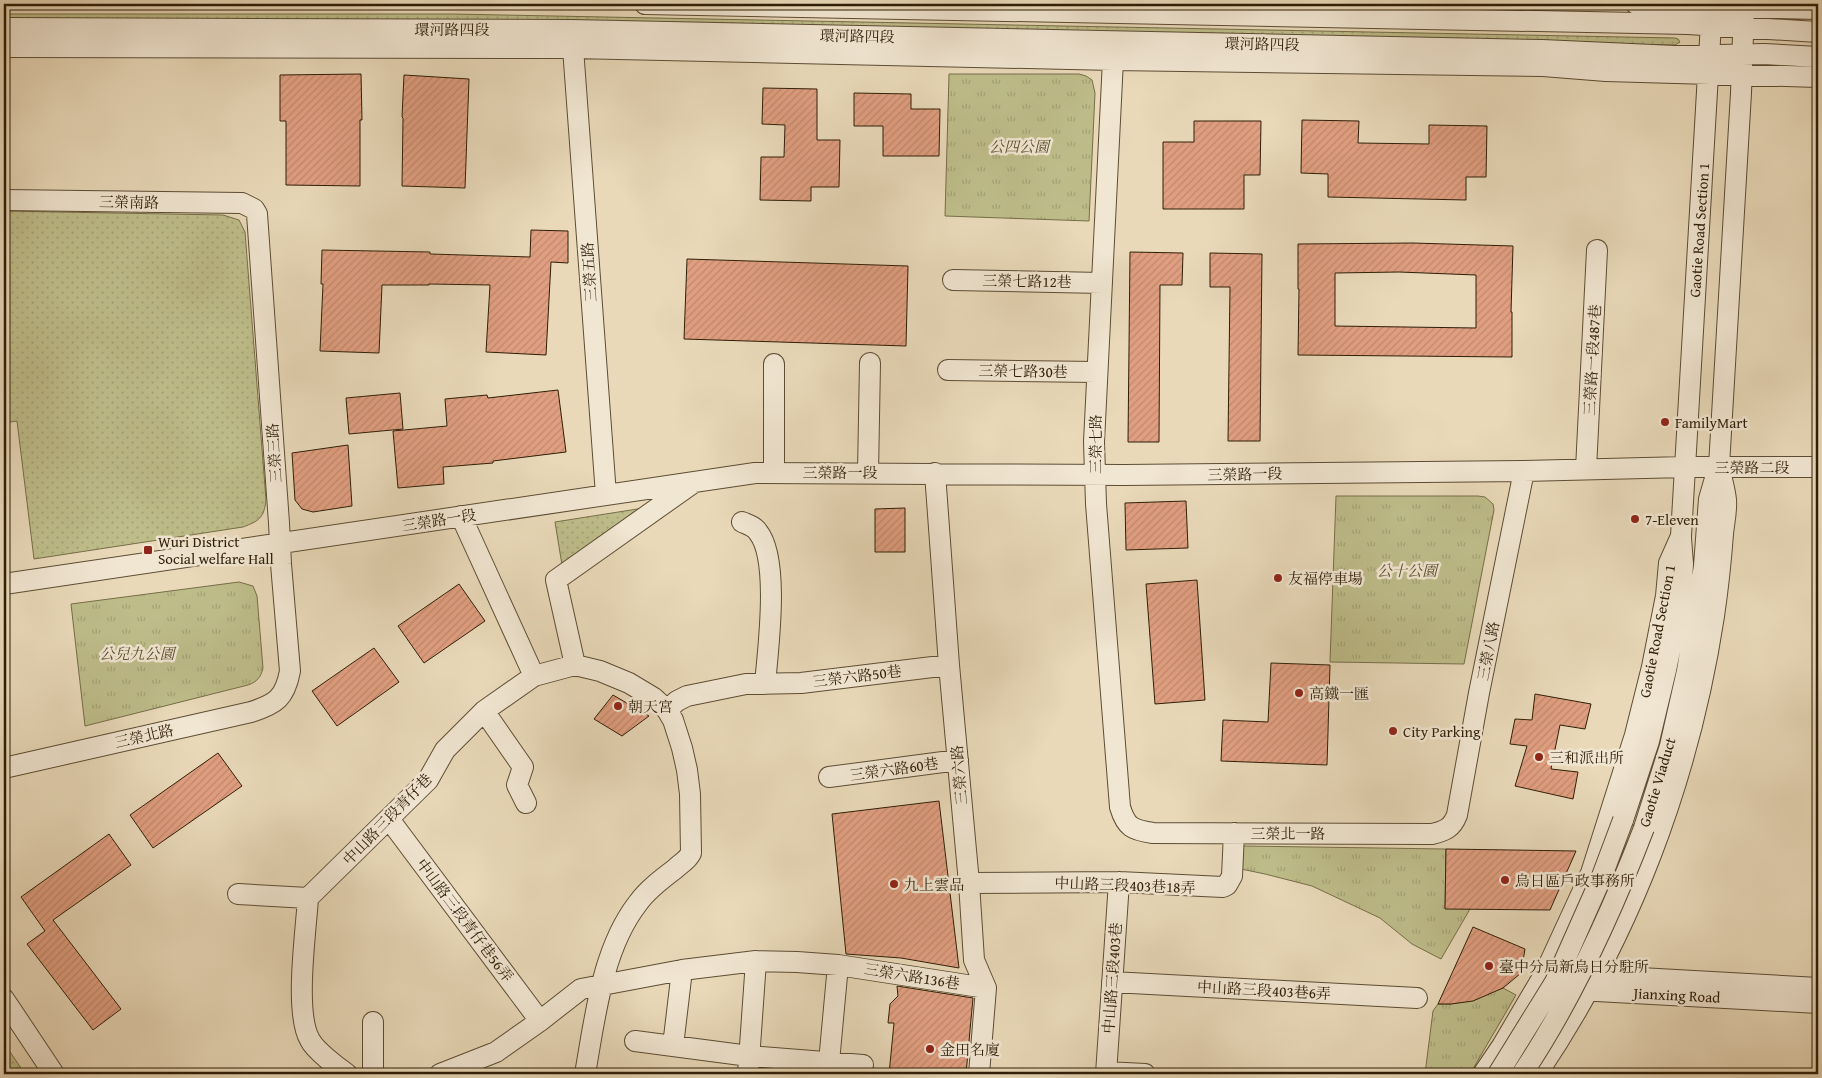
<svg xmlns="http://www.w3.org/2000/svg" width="1822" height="1078" font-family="'Gentium Book Plus','Noto Serif TC',serif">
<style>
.grass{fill:url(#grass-dots);stroke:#766e48}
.park{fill:url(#park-tufts);stroke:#766e48}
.building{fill:url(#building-hatch);stroke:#2e1e07;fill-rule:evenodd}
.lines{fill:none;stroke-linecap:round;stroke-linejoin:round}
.minor-casing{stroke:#5d4d34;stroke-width:22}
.minor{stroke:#f1e6d2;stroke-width:20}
.minor-bridge-casing{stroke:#5d4d34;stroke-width:22;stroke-linecap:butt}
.minor-bridge{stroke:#f1e6d2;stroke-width:20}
.poi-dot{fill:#8f2418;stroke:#f1e6d2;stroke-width:2}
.labels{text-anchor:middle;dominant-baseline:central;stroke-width:5;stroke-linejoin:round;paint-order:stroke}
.street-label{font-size:15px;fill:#2e1e07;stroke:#f1e6d2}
.park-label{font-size:15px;font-style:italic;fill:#594e2e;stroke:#f1e6d2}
.poi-label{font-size:15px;fill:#2e1e07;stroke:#f1e6d2;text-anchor:start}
</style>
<defs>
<pattern id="grass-dots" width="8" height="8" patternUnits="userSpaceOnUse" patternTransform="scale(1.25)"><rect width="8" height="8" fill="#bebd8a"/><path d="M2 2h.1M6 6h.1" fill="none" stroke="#a4a276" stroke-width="1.8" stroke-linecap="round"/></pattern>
<pattern id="park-tufts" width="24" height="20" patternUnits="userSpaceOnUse" patternTransform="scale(1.25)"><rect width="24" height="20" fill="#bebd8a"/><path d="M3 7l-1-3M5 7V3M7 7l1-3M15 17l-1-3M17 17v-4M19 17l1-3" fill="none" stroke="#a4a276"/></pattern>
<pattern id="building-hatch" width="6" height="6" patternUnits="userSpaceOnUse" patternTransform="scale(1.25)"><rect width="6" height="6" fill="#e19f81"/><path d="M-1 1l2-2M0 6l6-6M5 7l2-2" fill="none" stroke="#c1886e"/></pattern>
</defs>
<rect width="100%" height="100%" fill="#e9d9b9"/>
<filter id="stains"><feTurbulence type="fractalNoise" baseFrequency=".004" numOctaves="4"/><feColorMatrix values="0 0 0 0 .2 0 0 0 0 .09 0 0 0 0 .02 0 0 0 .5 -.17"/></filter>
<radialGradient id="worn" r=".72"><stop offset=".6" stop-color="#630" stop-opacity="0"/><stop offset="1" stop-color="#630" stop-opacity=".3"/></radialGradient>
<path class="grass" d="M4,14H452L1675,38L1678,39L1680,42L1675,45L452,22L4,21Z
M4,211L223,215L239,220L245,232L266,500C264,518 259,521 243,527L34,559L17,421L4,423Z
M650,507L563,571L555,522Z
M4,1043L25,1074H4Z"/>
<path class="park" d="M949,74H1079L1086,76L1092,80L1095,93L1089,221L945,216Z
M1336,496H1478L1485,497L1493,504L1494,510L1464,664L1330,662Z
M239,582L253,586L257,596L263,668C261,677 257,682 248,685L85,726L71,604Z
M1243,846L1446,849L1445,908L1470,909L1441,959L1412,944L1380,918L1312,886L1265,874L1241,869Z
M1503,988L1516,995L1470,1074H1425L1433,1011L1438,1004H1451Z"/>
<path class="building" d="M361,74L362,120H360V186L286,185V121H280V75Z
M404,75L469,79L465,188L402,186L403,118L402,117Z
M763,88L817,89V140H840L839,187H811V201L760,200L761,157H784L785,125L762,124Z
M854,93L911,94V109H940L939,156H883V126H854Z
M1302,120L1359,121L1358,143L1429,144V125L1487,126L1486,177H1466V200L1328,197V174L1301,173Z
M1194,121H1261L1260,175H1244V209H1163V142H1194Z
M531,230L568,231V263L551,262L546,355L486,352L490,285L429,284V285H382L379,353L320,351L323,284H321L322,250L430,252V254L530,257Z
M1413,243L1513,246L1511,312H1512V357L1298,355L1299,289H1298V244ZM1399,272L1476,275V328L1335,326V273Z
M1130,252L1183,253L1182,285H1160L1159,442H1128Z
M1210,253L1262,254L1260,441H1228L1230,287H1210Z
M687,259L908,266L906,346L684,339Z
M558,390L566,452L493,461V463L443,467L444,484L398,488L393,431L447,426L445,399L487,395L488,398Z
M400,393L403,429L349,434L346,398Z
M348,445L352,506L313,512L302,509L295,500L292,453Z
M1186,501L1188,548L1126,550L1125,503Z
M905,508V552H875V509Z
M1197,580L1205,700L1155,704L1146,584Z
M459,584L485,621L424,663L398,626Z
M374,648L399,682L337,726L312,691Z
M1271,663L1330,665L1327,765L1221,761L1223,720L1268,722Z
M1535,694L1591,704L1585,729L1560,725L1551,769L1578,772L1573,799L1515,786L1527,746L1510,744L1515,719L1532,720Z
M613,695L649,716L622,736L594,719Z
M218,753L242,786L153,848L130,815Z
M939,801L959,968L901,958L846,954L832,814Z
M109,834L131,865L53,920L121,1009L93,1030L27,944L45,931L21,897Z
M1446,849L1576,851L1550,910L1445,909Z
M1473,927L1525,949L1521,973L1503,988L1473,1001L1451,1004H1438Z
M897,986L973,998L966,1074H889L894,1023H888L890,1004L898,996Z"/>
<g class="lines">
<defs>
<path id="minor" d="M645,4L1688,24L1818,32
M1636,4L1818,9
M4,28L571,30L1542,50L1675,56L1764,54L1818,57
M4,47L573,48L1113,60L1543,66L1606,71L1818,77
M573,48L606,495
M1113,60L1094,442L1096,504L1120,807C1126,827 1132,830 1153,833L1432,834C1445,831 1452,828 1457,815L1479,693L1524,471
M4,200L242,203L254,209L257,214L279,523L281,564L290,671C285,698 276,704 251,712L4,768
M953,280L1102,283
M948,370L1097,372
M1586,469L1597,250
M774,472V364
M868,473L870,363
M935,473L949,665L969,883L974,960L986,988L979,1074
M461,516L534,676
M742,522C749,525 754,526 758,532C780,559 768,649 765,684
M4,584L755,473L1124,475L1524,471L1685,467H1818
M575,665L556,580L693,483
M667,710L677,701L687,696L746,684L801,683L949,665
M484,711L523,767L517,785L526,803
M829,777L958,760
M389,819L540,1021
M1623,820L1649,741L1666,670L1681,598L1683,564L1681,538
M1644,828L1670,746L1687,671L1704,566L1709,499L1718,468
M969,883L1119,882L1223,887L1227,885L1232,876L1234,833
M238,894L308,898
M1586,975L1818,988
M1112,982L1417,998
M1578,990L1818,1003
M4,999L54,1074
M635,1041L749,1056L863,1065
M673,1046L682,970
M829,1062L838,965
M1106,1072L1145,1074
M347,1074C337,1067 315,1050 310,1040C294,1013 306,932 308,898L428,780L445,750L484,711L534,676L575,665L600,671L629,683L654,698L667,710L673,720L682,748L687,770L690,794L691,853C687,861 681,863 675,869C663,878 647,890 638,903C602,949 595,1018 585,1074
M373,1074V1022
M440,1074L496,1052L540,1021L581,989L682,970L756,961L797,962L838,965L986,988
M748,1074L756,961
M1106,1074L1119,882
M1483,1074L1502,1046L1545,973L1591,873L1635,735L1652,667L1666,596L1669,563L1681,536L1712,6
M1537,1074C1630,936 1689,780 1714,616C1718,589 1721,561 1723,534C1724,523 1727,511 1726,500C1725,489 1721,477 1719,466L1741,93L1744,6"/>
</defs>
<use href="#minor" class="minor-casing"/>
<use href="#minor" class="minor"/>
<defs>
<path id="minor-bridge" d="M1498,1074L1555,982L1602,876L1623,820
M1522,1074C1573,998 1611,914 1644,828"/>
</defs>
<use href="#minor-bridge" class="minor-bridge-casing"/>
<use href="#minor-bridge" class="minor-bridge"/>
</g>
<g class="poi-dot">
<circle cx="1665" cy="422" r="5"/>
<circle cx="1635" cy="519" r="5"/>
<rect x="143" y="545" width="10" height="10" rx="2.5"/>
<circle cx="1278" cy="578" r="5"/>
<circle cx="1299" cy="693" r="5"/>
<circle cx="618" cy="706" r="5"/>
<circle cx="1393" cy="731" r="5"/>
<circle cx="1539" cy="757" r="5"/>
<circle cx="1505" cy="880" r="5"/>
<circle cx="894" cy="884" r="5"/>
<circle cx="1489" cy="966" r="5"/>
<circle cx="930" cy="1049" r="5"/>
</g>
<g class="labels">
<g class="street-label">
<text x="452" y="29">環河路四段</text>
<text transform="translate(857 36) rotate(1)">環河路四段</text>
<text transform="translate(1262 44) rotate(1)">環河路四段</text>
<text transform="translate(129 202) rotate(1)">三榮南路</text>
<text transform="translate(1699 230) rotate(-86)">Gaotie Road Section 1</text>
<text transform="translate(589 272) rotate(-94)">三榮五路</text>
<text transform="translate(1027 281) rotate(1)">三榮七路12巷</text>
<text transform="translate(1592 360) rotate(-87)">三榮路一段487巷</text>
<text transform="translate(1023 371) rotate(1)">三榮七路30巷</text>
<text transform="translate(1095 444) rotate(-90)">三榮七路</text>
<text transform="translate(274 453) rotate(-94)">三榮三路</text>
<text x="1752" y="467">三榮路二段</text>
<text x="840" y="472">三榮路一段</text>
<text transform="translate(1245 474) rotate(-1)">三榮路一段</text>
<text transform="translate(439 520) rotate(-9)">三榮路一段</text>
<text transform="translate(1657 631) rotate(-79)">Gaotie Road Section 1</text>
<text transform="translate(1488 651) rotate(-79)">三榮八路</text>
<text transform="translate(857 676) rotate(-7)">三榮六路50巷</text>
<text transform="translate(144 736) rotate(-13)">三榮北路</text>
<text transform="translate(894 769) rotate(-8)">三榮六路60巷</text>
<text transform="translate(959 775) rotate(-95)">三榮六路</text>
<text transform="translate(1657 782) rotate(-73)">Gaotie Viaduct</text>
<text transform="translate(387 819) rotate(-46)">中山路三段青仔巷</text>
<text x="1288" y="833">三榮北一路</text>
<text transform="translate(1125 885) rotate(2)">中山路三段403巷18弄</text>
<text transform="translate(465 920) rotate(53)">中山路三段青仔巷56弄</text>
<text transform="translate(912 976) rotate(9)">三榮六路136巷</text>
<text transform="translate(1112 978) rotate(-86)">中山路三段403巷</text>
<text transform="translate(1264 990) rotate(3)">中山路三段403巷6弄</text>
<text transform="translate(1677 995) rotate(3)">Jianxing Road</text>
</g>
<g class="park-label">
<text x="1019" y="146">公四公園</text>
<text x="1407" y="570">公十公園</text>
<text x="137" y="653">公兒九公園</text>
</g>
<g class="poi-label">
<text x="1675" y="422">FamilyMart</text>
<text x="1645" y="519">7-Eleven</text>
<text x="158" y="541">Wuri District<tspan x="158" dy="17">Social welfare Hall</tspan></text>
<text x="1288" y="578">友福停車場</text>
<text x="1309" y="693">高鐵一匯</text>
<text x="628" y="706">朝天宮</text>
<text x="1403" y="731">City Parking</text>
<text x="1549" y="757">三和派出所</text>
<text x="1515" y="880">烏日區戶政事務所</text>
<text x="904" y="884">九上雲品</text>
<text x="1499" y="966">臺中分局新烏日分駐所</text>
<text x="940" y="1049">金田名廈</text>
</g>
</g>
<rect width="1822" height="1078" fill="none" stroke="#e9d9b9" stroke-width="20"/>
<rect x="5" y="5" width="1812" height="1068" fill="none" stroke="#2e1e07" stroke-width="2.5"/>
<rect x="10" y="10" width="1802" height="1058" fill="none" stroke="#2e1e07"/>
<rect width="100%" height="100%" filter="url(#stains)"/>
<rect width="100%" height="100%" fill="url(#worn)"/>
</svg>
